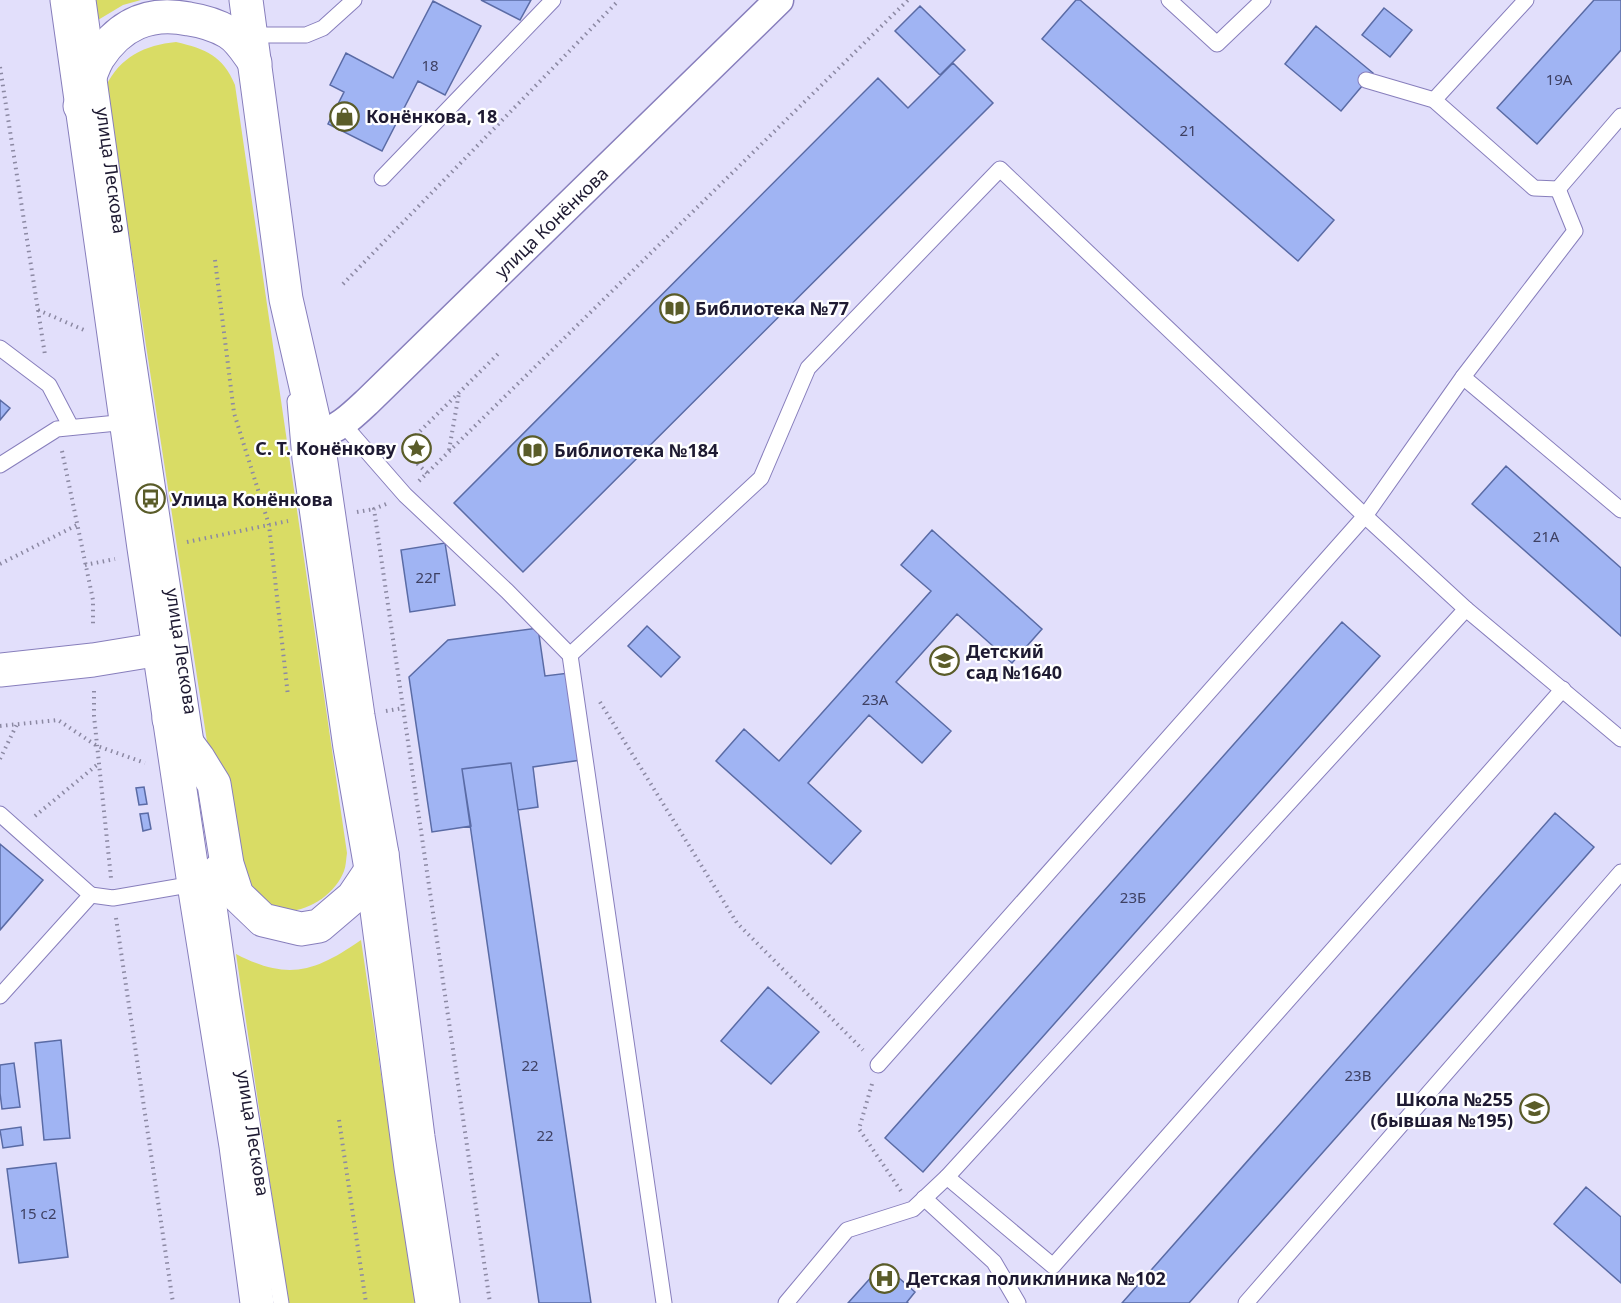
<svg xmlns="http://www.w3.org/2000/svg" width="1621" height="1303" font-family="'Noto Sans',sans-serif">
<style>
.grass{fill:#d9dc65}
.building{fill:#a0b4f3;stroke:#5a6ba5;stroke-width:1.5}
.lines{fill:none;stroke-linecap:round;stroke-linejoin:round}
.service-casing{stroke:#877ebc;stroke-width:17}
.minor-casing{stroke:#877ebc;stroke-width:31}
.tertiary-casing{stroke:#877ebc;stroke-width:35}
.secondary-casing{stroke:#877ebc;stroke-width:35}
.path{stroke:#8c89a3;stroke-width:4;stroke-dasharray:1.5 4.5;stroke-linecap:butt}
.service{stroke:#fff;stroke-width:15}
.minor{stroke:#fff;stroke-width:28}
.tertiary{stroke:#fff;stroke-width:33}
.secondary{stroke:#fff;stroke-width:33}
.labels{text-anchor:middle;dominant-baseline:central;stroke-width:4.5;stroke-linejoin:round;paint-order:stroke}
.number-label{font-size:15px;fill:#3e4062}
.poi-label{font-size:18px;font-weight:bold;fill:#1e1a32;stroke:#fff;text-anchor:start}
.street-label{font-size:18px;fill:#1e1a32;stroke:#fff}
</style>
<rect width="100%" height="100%" fill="#e2dffb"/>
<path class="grass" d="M95,0H141L123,5L98,20Z
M176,42C206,49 223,56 235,85L347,853C346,859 346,866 344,871C335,895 305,915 280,910C268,907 257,899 247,892L208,748L106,86C120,57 145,45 176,42Z
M361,940L415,1303H288L236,954C288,981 315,972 361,940Z"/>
<path class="building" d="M481,0H531L520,20Z
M1076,0H1080L1334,220L1298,261L1042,39Z
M1594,0H1621V50L1537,144L1497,108Z
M433,1L481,26L445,95L418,81L382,151L328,124L344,92L330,85L346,53L393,78Z
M920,6L965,50L940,75L895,31Z
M1384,8L1412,30L1390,57L1362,35Z
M1316,26L1373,73L1341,111L1285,64Z
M953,63L993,103L523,572L454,503L878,78L908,108Z
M0,400L10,408L0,420Z
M1506,466L1621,568V636L1472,504Z
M932,530L1042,629L1012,663L957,614L896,682L951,731L922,763L869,715L808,783L861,831L831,864L716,761L744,729L779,761L931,591L901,565Z
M445,543L455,605L410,612L401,550Z
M1342,622L1380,656L923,1172L885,1138Z
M647,626L680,657L661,677L628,646Z
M538,628L545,676L569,673L581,760L533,767L538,807L518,810L511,763L462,769L471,826L432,832L409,677L448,640Z
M511,763L518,810L591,1303H539L462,769Z
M144,787L147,804L139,805L136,788Z
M148,813L151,829L143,831L140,814Z
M1555,813L1594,847L1189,1303H1122Z
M0,844L43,880L0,930Z
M768,987L819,1032L771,1084L721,1041Z
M61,1040L70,1138L44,1140L35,1043Z
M14,1063L20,1107L2,1109L0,1093V1065Z
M21,1127L23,1145L3,1148L0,1130Z
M56,1163L68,1257L19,1263L7,1169Z
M1586,1187L1621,1217V1283L1554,1224Z
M883,1264L915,1292L907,1302L908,1303H848Z"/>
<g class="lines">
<defs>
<g id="service">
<path id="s1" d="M88,0L137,352L196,742"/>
<path d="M1169,0L1217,44L1263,0"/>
<path d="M250,33L251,35H306L323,28L354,0"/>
<path d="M1366,80L1434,100L1534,188L1558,189L1621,116"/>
<path d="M1434,100L1526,0"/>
<path d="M382,178L553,0"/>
<path d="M0,348L49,385L71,427"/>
<path d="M1463,377L1621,510"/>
<path d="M295,401L300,459L341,748L364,881L402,1168L423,1303"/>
<path d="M343,424L405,495L507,591L570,655L664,1303"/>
<path d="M0,465L57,429L127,422"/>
<path d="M570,655L761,478L808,368L1000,169L1365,516L1466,609L1621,739"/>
<path d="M0,814L91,895L0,996"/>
<path id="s2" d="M213,864L232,998L281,1303"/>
<path d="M91,895L113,898L194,884"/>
<path d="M878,1065L1365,516L1463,377L1575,231L1558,189"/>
<path d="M947,1177L1053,1266L1563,689"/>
<path d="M924,1198L994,1262L1018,1303"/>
<path d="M786,1303L847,1230L913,1209L947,1177L1466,609"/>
<path d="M1246,1303L1621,872"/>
</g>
<g id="minor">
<path id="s3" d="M317,435C338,430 352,416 368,401L779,0"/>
</g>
<path id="tertiary" d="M80,106C86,90 90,72 98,58C120,24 150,11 189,19C202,21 216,25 228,32C240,39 247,52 255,63
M0,670L93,660L160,649
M169,719L198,758L214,784L227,864L237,895L263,920L301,929L319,926L353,897L382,854"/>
<path id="secondary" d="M67,0L144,548L194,884L236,1146L257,1303
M246,0L286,299L317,435L358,716L382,854L418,1137L443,1303"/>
</defs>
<use href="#service" class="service-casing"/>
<use href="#minor" class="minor-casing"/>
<use href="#tertiary" class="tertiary-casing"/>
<use href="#secondary" class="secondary-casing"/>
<path class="path" d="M0,67L45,355
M215,260L234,413L269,525L288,696
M343,284L619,0
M38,310L84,330
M449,450L459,393
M62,451L93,600V624
M427,473L402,449L499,353
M419,481L908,0
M386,504L374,509L490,1303
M357,512L374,509
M187,542L288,521
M0,564L77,525
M85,565L115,559
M94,691V716L111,878
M600,702L737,923L863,1050
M386,711L403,708
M0,726L58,720L97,746L145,763
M0,759L17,724
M35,816L98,764
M116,918L173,1303
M872,1084L859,1129L901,1191
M339,1120L366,1303"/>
<use href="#service" class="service"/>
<use href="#minor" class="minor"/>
<use href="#tertiary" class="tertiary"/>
<use href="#secondary" class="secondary"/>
</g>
<defs>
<symbol id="shop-ring" viewBox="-11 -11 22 22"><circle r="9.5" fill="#fff" stroke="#5a5c29" stroke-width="1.5"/><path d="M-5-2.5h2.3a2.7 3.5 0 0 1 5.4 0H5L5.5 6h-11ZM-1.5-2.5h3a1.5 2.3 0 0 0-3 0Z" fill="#5a5c29"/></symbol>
<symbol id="library-ring" viewBox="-11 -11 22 22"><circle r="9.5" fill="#fff" stroke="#5a5c29" stroke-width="1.5"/><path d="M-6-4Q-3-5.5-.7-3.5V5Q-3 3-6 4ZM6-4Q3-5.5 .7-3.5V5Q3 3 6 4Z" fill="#5a5c29"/></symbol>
<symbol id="sight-ring" viewBox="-11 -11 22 22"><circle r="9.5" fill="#fff" stroke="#5a5c29" stroke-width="1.5"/><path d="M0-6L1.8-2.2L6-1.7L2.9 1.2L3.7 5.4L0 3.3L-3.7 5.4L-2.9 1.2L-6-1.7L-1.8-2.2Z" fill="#5a5c29"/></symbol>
<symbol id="bus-ring" viewBox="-11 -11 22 22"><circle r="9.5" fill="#fff" stroke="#5a5c29" stroke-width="1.5"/><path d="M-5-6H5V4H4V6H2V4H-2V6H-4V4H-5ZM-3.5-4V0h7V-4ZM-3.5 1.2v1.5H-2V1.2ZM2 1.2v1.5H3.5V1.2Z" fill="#5a5c29"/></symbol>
<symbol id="school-ring" viewBox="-11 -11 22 22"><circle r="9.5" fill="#fff" stroke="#5a5c29" stroke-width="1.5"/><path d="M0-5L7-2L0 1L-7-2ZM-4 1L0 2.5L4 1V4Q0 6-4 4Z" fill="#5a5c29"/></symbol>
<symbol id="hospital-ring" viewBox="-11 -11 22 22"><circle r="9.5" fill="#fff" stroke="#5a5c29" stroke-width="1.5"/><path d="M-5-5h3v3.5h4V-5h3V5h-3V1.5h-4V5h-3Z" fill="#5a5c29"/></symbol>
</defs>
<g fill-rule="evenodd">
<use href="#shop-ring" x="328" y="100" width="33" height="33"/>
<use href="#library-ring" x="658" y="292" width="33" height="33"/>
<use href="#sight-ring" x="400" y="432" width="33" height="33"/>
<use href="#library-ring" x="516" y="434" width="33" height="33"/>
<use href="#bus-ring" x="134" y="482" width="33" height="33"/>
<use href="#school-ring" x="928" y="644" width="33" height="33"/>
<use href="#school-ring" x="1518" y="1092" width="33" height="33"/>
<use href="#hospital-ring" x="868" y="1262" width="33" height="33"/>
</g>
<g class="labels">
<g class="number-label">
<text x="430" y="65">18</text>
<text x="1559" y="79">19А</text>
<text x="1188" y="130">21</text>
<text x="1546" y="536">21А</text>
<text x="428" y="577">22Г</text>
<text x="875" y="699">23А</text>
<text x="1133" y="897">23Б</text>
<text x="530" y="1065">22</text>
<text x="1358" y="1075">23В</text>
<text x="545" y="1135">22</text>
<text x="38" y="1213">15 с2</text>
</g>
<g class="poi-label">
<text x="366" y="116">Конёнкова, 18</text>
<text x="695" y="308">Библиотека №77</text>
<text x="396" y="448" text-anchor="end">С. Т. Конёнкову</text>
<text x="554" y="450">Библиотека №184</text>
<text x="171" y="499">Улица Конёнкова</text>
<text x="966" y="651">Детский<tspan x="966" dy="21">сад №1640</tspan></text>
<text x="1513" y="1099" text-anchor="end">Школа №255<tspan x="1513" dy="21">(бывшая №195)</tspan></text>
<text x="906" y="1278">Детская поликлиника №102</text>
</g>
<g class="street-label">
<text stroke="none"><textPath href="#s1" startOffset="172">улица Лескова</textPath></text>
<text stroke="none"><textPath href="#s3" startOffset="318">улица Конёнкова</textPath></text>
<text stroke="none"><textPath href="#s1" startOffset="658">улица Лескова</textPath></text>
<text stroke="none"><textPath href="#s2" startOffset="272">улица Лескова</textPath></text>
</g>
</g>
</svg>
